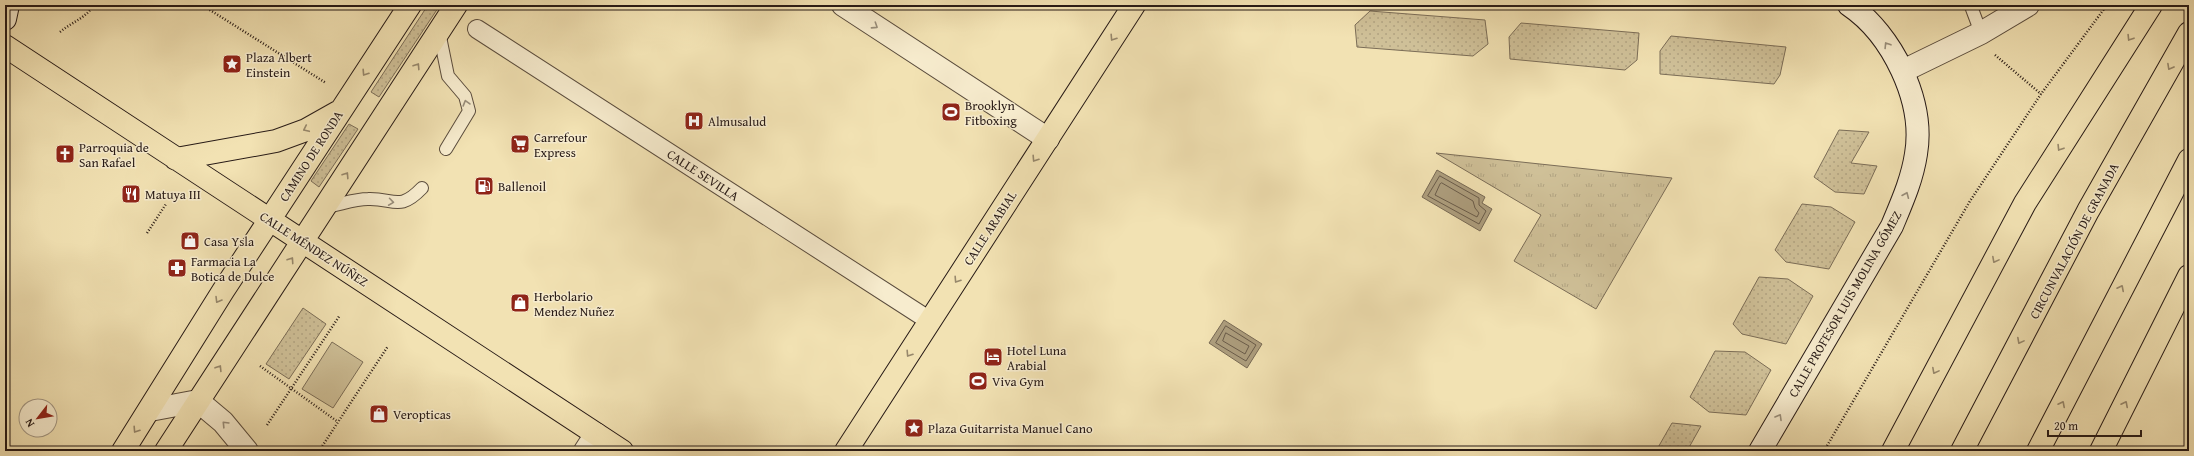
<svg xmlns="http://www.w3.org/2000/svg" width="2194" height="456" font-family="'Gentium Book Plus',serif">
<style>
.grass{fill:url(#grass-tufts);stroke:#7b6d57}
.park{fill:#cfc098;stroke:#7b6d57}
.garden{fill:url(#garden-dots);stroke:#7b6d57}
.water{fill:#ad9e7e;stroke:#776954}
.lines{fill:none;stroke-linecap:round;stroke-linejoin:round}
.shore{stroke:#6a5c4a;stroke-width:1}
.service-casing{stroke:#5a4c3d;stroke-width:14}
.pedestrian-casing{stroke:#5a4c3d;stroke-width:20}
.minor-casing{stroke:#5a4c3d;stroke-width:24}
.tertiary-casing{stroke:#5a4c3d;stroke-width:24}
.secondary-casing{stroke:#271a16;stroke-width:24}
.primary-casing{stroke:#271a16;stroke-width:24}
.motorway-casing{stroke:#271a16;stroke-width:24}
.path{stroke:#271a16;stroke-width:2.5;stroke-dasharray:1 2;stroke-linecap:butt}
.service{stroke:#f7ecce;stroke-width:12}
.pedestrian{stroke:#f7ecce;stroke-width:18}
.minor{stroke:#f7ecce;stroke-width:22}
.tertiary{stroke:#f7ecce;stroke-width:22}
.secondary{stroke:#f7ecce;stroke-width:22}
.primary{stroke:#f2e2b3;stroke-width:22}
.motorway{stroke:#f2e2b3;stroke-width:22}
.oneway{stroke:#998e7b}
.oneway2{stroke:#97886c}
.labels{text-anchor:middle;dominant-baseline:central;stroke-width:3;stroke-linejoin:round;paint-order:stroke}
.poi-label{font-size:13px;fill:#271a16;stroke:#f7ecce;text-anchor:start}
.street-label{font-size:13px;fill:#271a16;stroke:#f7ecce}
</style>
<defs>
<pattern id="grass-tufts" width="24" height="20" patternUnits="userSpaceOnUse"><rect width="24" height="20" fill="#cfc098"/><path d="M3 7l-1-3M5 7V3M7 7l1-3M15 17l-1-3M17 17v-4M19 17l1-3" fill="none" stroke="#b2a482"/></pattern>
<pattern id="garden-dots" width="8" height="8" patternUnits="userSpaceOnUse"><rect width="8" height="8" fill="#cfc098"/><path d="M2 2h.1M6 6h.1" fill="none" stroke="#b2a482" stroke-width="1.8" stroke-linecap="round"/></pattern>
</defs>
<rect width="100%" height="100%" fill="#f2e2b3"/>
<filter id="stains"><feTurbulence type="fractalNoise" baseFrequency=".005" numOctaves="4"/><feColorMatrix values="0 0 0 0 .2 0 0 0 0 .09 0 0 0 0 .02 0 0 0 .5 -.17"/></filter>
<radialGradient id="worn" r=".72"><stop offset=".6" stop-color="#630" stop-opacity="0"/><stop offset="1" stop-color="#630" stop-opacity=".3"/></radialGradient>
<path class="grass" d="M1436,153L1672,178L1596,309L1514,261L1541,215Z"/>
<path class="park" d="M332,342L363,362L333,408L302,389Z"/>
<path class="garden" d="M428,5H440L379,97L371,92Z
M1370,11L1485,20L1488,44L1473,56L1357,47L1355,25Z
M1521,23L1639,33L1637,60L1625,70L1510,59L1509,37Z
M1671,36L1786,47L1780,75L1774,84L1660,74V51Z
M349,124L358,129L319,187L311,181Z
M1839,130L1869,132L1851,163L1877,166L1864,194L1835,192L1814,177Z
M1802,204L1831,207L1855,222L1829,269L1786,262L1775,250Z
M1759,277L1788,279L1813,296L1786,344L1742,334L1733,324Z
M303,308L326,324L289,379L266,364Z
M1715,351L1745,352L1771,370L1746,415L1709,412L1690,397Z
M1672,423L1701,426L1687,451H1656Z"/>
<path class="water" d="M1437,170L1485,197L1482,203L1492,209L1480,231L1422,197Z
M1224,320L1262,344L1247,368L1209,343Z"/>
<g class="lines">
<path class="shore" d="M1440,176L1479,198V205L1486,211L1479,224L1428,196Z
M1442,183L1473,201L1475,208L1479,213L1477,217L1435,195L1440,184Z
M1226,326L1256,345L1246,361L1216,343Z
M1226,333L1249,346L1245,354L1223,341Z"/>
<defs>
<path id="service" d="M1973,5L1972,9L1981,33
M439,32L448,76L465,96L469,111L446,149
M325,207C339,205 354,199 368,199C394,198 399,212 422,188"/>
<path id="pedestrian" d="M477,29L930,321"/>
<path id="minor" d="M843,5L1048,139
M1903,71L1981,33L2028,5
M585,451L596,434"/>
<path id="tertiary" d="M150,410L198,401L223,422L247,451"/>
<path id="secondary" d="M5,19L8,5
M1760,451L1892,226C1902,202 1912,180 1916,154C1925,101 1892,34 1849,5"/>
<path id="primary" d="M5,46L622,451
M176,159L276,141L306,130L338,112
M123,451L223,291L410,5
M166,451L456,5
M846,451L1134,5"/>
<path id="motorway" d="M1893,451L2025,203L2151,5
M1962,451L2088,211L2189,33
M2038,451L2189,160
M2101,451L2189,276"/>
</defs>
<use href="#service" class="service-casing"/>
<use href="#pedestrian" class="pedestrian-casing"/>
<use href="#minor" class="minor-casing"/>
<use href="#tertiary" class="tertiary-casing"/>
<use href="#secondary" class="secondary-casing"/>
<use href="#primary" class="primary-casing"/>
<use href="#motorway" class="motorway-casing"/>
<path class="path" d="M202,5L326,83
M60,32C72,22 86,18 94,5
M1995,55L2041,94
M147,233L166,204
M260,366L338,422
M267,425L340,315
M319,451L388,346
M1824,451L1970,201L2041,94L2107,5"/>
<use href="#service" class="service"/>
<use href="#pedestrian" class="pedestrian"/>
<use href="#minor" class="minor"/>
<use href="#tertiary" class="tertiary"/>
<use href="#secondary" class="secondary"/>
<use href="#primary" class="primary"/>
<use href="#motorway" class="motorway"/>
</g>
<defs><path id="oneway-chevron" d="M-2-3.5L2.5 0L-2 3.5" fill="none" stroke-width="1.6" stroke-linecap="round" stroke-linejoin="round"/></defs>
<g class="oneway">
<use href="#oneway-chevron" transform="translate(875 26) rotate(33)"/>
<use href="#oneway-chevron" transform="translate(1887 45) rotate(-122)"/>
<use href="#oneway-chevron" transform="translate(466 103) rotate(-106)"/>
<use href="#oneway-chevron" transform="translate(1906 195) rotate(-67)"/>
<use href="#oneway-chevron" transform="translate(391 202) rotate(8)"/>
<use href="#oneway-chevron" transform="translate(1779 417) rotate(-60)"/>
<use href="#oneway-chevron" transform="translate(225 424) rotate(-134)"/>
</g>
<g class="oneway2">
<use href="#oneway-chevron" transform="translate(1113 38) rotate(123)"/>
<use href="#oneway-chevron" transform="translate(2130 38) rotate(122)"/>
<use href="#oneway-chevron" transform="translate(417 66) rotate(-57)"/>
<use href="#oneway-chevron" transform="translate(2170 67) rotate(119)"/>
<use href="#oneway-chevron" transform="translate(365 73) rotate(123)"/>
<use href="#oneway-chevron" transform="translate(306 129) rotate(155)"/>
<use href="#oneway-chevron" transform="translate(2060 148) rotate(122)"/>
<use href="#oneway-chevron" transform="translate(1035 159) rotate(123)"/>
<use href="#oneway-chevron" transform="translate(346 175) rotate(-57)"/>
<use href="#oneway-chevron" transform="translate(291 260) rotate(-56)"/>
<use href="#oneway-chevron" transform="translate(1995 260) rotate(118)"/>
<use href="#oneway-chevron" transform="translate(957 280) rotate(123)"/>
<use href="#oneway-chevron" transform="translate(2121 288) rotate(-63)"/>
<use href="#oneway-chevron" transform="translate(218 300) rotate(121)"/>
<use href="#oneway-chevron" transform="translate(2020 341) rotate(118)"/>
<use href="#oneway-chevron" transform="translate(909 354) rotate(123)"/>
<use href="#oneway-chevron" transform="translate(219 368) rotate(-58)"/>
<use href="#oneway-chevron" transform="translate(1935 371) rotate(118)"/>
<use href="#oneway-chevron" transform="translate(2062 404) rotate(-63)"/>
<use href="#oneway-chevron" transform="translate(2125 404) rotate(-63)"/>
<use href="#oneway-chevron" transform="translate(136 430) rotate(123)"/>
</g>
<defs>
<symbol id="sight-square" viewBox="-11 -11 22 22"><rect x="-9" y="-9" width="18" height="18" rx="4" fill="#8f2418" stroke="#f7ecce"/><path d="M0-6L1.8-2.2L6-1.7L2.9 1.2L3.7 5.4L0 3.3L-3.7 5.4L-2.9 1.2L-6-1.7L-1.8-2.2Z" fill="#fff"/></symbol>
<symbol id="stadium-square" viewBox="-11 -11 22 22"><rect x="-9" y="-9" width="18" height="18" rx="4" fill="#8f2418" stroke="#f7ecce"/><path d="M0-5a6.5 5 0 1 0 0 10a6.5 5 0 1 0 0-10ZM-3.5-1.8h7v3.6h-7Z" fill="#fff"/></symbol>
<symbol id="hospital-square" viewBox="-11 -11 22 22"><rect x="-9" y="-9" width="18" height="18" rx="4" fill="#8f2418" stroke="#f7ecce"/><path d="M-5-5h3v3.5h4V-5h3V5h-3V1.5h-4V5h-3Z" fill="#fff"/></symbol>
<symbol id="supermarket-square" viewBox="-11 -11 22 22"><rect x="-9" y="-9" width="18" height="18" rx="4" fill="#8f2418" stroke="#f7ecce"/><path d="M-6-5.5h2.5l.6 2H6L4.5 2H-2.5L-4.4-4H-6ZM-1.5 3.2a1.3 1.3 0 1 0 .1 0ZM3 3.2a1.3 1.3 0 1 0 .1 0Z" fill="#fff"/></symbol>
<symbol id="church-square" viewBox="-11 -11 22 22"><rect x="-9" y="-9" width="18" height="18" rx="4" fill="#8f2418" stroke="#f7ecce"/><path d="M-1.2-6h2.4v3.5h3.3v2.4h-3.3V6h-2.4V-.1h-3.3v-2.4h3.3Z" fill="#fff"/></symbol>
<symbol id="fuel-square" viewBox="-11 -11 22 22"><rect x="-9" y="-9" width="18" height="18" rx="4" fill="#8f2418" stroke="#f7ecce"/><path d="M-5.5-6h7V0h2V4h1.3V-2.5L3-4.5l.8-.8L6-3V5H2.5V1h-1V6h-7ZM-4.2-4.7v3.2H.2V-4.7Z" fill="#fff"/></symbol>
<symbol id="restaurant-square" viewBox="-11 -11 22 22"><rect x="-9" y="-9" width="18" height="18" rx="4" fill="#8f2418" stroke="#f7ecce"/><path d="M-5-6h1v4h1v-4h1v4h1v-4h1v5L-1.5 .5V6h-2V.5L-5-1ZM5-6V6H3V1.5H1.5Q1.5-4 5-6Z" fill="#fff"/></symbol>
<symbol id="shop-square" viewBox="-11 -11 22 22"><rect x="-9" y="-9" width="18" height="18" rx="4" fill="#8f2418" stroke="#f7ecce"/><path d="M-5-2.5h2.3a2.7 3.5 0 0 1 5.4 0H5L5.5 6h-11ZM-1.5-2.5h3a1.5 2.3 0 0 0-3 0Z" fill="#fff"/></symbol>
<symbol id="pharmacy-square" viewBox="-11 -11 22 22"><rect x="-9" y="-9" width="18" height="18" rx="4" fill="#8f2418" stroke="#f7ecce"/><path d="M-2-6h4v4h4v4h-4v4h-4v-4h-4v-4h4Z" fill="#fff"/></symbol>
<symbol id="hotel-square" viewBox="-11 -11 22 22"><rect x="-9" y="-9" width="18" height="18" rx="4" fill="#8f2418" stroke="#f7ecce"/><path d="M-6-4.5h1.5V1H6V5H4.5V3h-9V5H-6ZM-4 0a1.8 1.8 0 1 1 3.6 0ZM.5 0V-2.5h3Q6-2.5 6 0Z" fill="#fff"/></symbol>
</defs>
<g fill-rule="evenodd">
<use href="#sight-square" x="221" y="53" width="22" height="22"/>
<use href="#stadium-square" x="940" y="101" width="22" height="22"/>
<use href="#hospital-square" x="683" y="110" width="22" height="22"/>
<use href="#supermarket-square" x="509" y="133" width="22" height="22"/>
<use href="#church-square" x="54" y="143" width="22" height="22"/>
<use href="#fuel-square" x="473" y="175" width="22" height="22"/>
<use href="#restaurant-square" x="120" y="183" width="22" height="22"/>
<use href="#shop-square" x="179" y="230" width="22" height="22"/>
<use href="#pharmacy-square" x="166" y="257" width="22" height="22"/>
<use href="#shop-square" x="509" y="292" width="22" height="22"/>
<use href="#hotel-square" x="982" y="346" width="22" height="22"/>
<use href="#stadium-square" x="967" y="370" width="22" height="22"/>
<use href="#shop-square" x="368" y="403" width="22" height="22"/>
<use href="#sight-square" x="903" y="417" width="22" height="22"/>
</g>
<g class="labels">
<g class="poi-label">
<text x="246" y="57">Plaza Albert<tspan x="246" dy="15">Einstein</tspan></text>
<text x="965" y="105">Brooklyn<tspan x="965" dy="15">Fitboxing</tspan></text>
<text x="708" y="121">Almusalud</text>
<text x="534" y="137">Carrefour<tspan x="534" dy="15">Express</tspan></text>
<text x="79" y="147">Parroquia de<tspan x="79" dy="15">San Rafael</tspan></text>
<text x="498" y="186">Ballenoil</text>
<text x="145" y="194">Matuya III</text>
<text x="204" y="241">Casa Ysla</text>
<text x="191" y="261">Farmacia La<tspan x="191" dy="15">Botica de Dulce</tspan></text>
<text x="534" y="296">Herbolario<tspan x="534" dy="15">Mendez Nuñez</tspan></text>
<text x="1007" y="350">Hotel Luna<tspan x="1007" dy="15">Arabial</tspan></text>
<text x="992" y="381">Viva Gym</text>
<text x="393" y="414">Veropticas</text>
<text x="928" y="428">Plaza Guitarrista Manuel Cano</text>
</g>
<g class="street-label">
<text transform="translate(311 156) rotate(-57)">CAMINO DE RONDA</text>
<text transform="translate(703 175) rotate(33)">CALLE SEVILLA</text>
<text transform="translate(990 228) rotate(-57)">CALLE ARABIAL</text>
<text transform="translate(2074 241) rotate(-62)">CIRCUNVALACIÓN DE GRANADA</text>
<text transform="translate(314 249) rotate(33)">CALLE MÉNDEZ NÚÑEZ</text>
<text transform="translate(1845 304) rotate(-60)">CALLE PROFESOR LUIS MOLINA GÓMEZ</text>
</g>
</g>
<rect width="2194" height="456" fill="none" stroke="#f2e2b3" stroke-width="20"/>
<rect x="6" y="6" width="2182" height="444" fill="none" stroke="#271a16" stroke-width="2"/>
<rect x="10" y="10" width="2174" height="436" fill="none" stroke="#271a16"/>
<g transform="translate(38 418) rotate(239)"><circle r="19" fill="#f7ecce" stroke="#a49884"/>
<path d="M0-3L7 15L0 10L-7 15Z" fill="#8f2418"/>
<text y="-6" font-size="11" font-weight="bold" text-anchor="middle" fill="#271a16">N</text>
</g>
<path d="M2048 430v6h93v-6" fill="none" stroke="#271a16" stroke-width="2"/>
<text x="2054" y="430" font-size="12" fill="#271a16" stroke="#f7ecce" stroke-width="3" paint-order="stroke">20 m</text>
<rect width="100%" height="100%" filter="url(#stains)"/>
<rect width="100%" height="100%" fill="url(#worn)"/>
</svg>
